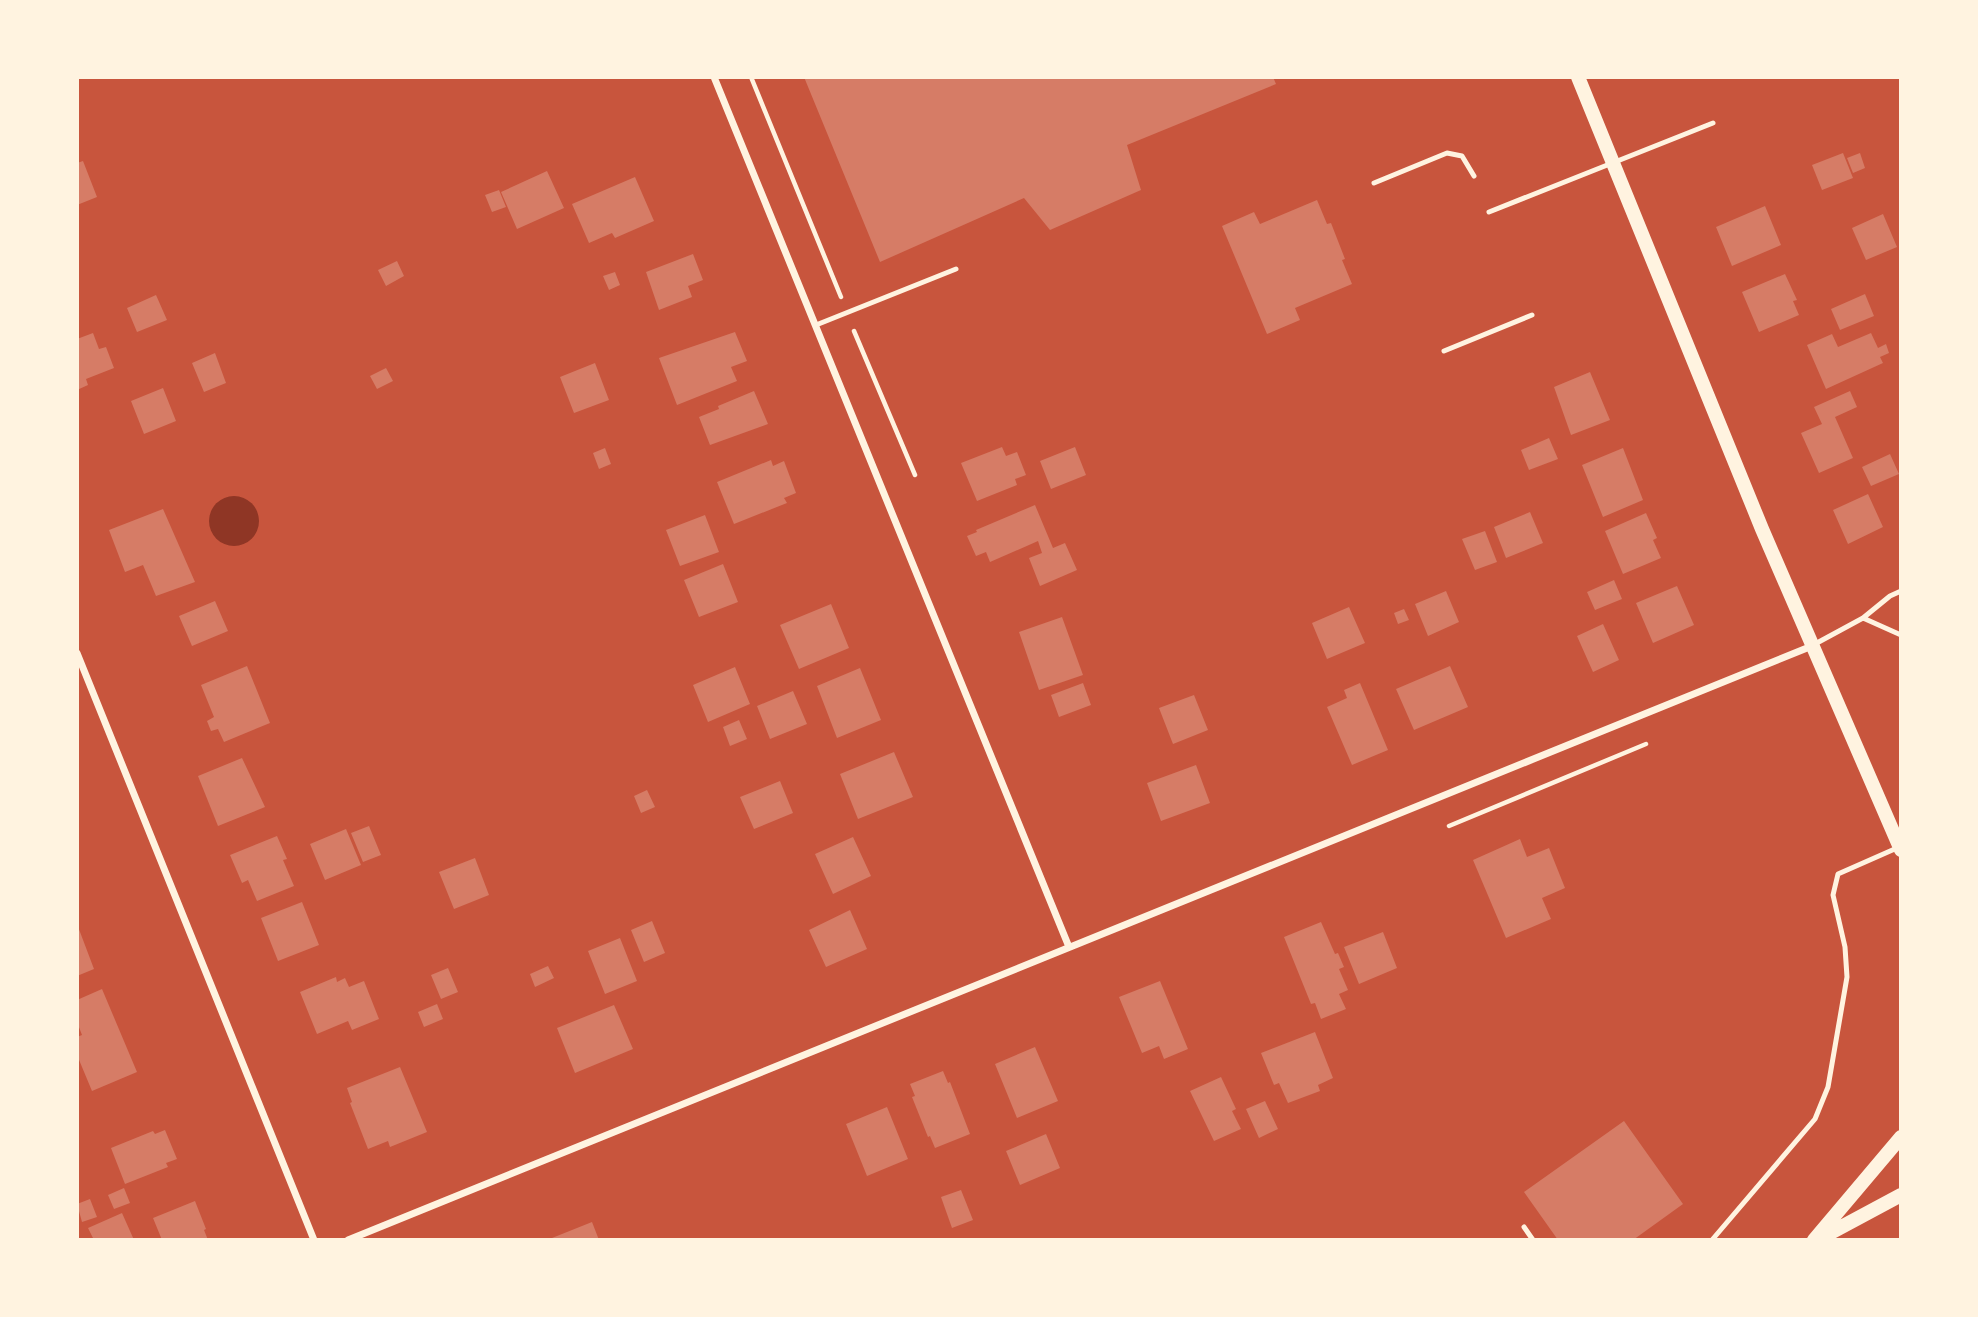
<svg xmlns="http://www.w3.org/2000/svg" width="1978" height="1317" font-family="Arial,sans-serif">
<style>
.water{fill:#8f3625}
.building{fill:#d67c66}
.lines{fill:none;stroke-linecap:round;stroke-linejoin:round}
.path{stroke:#fff3e0;stroke-width:4.5}
.service{stroke:#fff3e0;stroke-width:5}
.minor{stroke:#fff3e0;stroke-width:7}
.secondary{stroke:#fff3e0;stroke-width:14}
</style>
<rect width="100%" height="100%" fill="#c8553d"/>
<path class="water" d="M209 521a25 25 0 1 1 50 0a25 25 0 1 1-50 0Z"/>
<path class="building" d="M804,77H1273L1276,84L1127,145L1141,190L1050,230L1024,198L880,262Z
M1843,153L1853,178L1822,190L1812,165Z
M1860,153L1865,168L1853,173L1847,158Z
M83,161L97,197L77,205V163Z
M547,171L564,208L517,229L501,192Z
M635,177L654,221L615,238L612,233L589,243L572,204Z
M499,190L506,207L492,212L485,195Z
M1317,200L1327,224L1331,223L1345,259L1342,260L1352,284L1295,308L1300,320L1267,334L1222,226L1254,212L1260,224Z
M1765,206L1781,245L1732,266L1716,227Z
M1883,214L1897,247L1866,260L1852,228Z
M693,254L703,280L688,286L692,297L659,310L646,272Z
M397,261L404,276L386,286L378,270Z
M615,272L620,285L609,290L603,276Z
M1785,274L1797,300L1793,301L1799,315L1759,332L1742,292Z
M1865,294L1874,316L1840,330L1831,309Z
M156,295L167,320L137,332L127,308Z
M735,332L747,361L731,367L737,381L677,405L659,358Z
M93,333L99,349L106,347L114,368L86,379L88,385L77,390V339Z
M1871,333L1878,348L1886,344L1889,353L1880,357L1883,363L1826,389L1807,345L1832,334L1838,347Z
M215,353L226,383L204,392L192,363Z
M595,363L609,400L574,413L560,377Z
M386,368L393,381L377,389L370,376Z
M1590,372L1610,420L1571,435L1554,387Z
M163,388L176,421L144,434L131,401Z
M754,391L768,424L710,445L699,417L719,409L718,406Z
M1850,391L1857,407L1835,417L1853,458L1819,473L1801,433L1822,424L1814,407Z
M1549,438L1558,459L1529,470L1521,450Z
M1002,447L1006,456L1017,452L1026,475L1015,479L1017,485L977,501L961,463Z
M1075,447L1086,475L1051,489L1040,461Z
M605,448L611,464L599,469L593,453Z
M1623,448L1643,500L1603,517L1582,465Z
M1890,454L1899,474L1871,486L1862,467Z
M771,460L773,466L784,461L796,493L784,498L787,503L734,524L717,482Z
M1868,494L1883,527L1848,544L1833,510Z
M1035,505L1053,548L1065,543L1077,570L1040,586L1029,558L1042,553L1038,541L990,562L986,552L976,556L967,536L977,532L976,530Z
M163,509L195,582L156,596L143,565L125,572L109,530Z
M1530,512L1543,543L1506,558L1494,527Z
M1646,513L1657,538L1653,540L1661,558L1623,574L1605,531Z
M705,515L719,552L680,566L666,530Z
M1485,531L1497,562L1475,570L1462,539Z
M723,564L738,602L699,617L684,580Z
M1614,580L1622,599L1595,610L1587,592Z
M1677,586L1694,625L1653,643L1636,603Z
M1446,591L1459,622L1428,636L1415,604Z
M215,601L228,631L192,646L179,616Z
M831,604L849,648L799,669L780,625Z
M1349,607L1365,643L1327,659L1312,623Z
M1404,609L1409,620L1398,624L1394,613Z
M1062,617L1083,675L1039,690L1019,632Z
M1603,624L1619,660L1593,672L1577,636Z
M247,666L270,723L224,742L218,729L211,731L207,721L214,717L201,685Z
M1450,666L1468,707L1414,730L1396,689Z
M735,667L750,704L708,722L693,685Z
M860,668L881,720L837,738L817,686Z
M1083,683L1091,705L1059,717L1051,695Z
M1360,683L1388,750L1352,765L1327,707L1347,698L1344,690Z
M793,691L807,724L770,739L757,706Z
M1194,695L1208,730L1173,744L1159,708Z
M739,720L747,739L730,746L723,727Z
M894,752L913,797L858,819L840,774Z
M242,758L265,807L218,826L198,776Z
M1196,765L1210,803L1161,821L1147,783Z
M780,781L793,813L754,829L740,797Z
M647,790L655,807L641,813L634,796Z
M369,826L381,855L363,862L351,833Z
M346,829L361,865L325,880L310,844Z
M277,836L287,859L283,860L294,886L257,901L248,880L242,883L230,855Z
M853,837L871,876L833,894L815,854Z
M1520,839L1527,857L1549,848L1565,888L1542,898L1551,919L1506,938L1473,860Z
M475,858L489,895L454,909L439,872Z
M302,902L319,945L278,961L261,918Z
M850,910L867,949L826,967L809,930Z
M652,921L665,953L644,962L631,930Z
M1321,922L1335,954L1338,953L1344,967L1339,969L1348,990L1339,994L1346,1009L1321,1019L1315,1003L1311,1004L1284,937Z
M77,924L94,969L77,976Z
M1383,932L1397,968L1359,984L1344,947Z
M620,938L637,981L605,994L588,951Z
M548,966L554,978L535,987L530,974Z
M448,968L458,992L441,999L431,975Z
M336,977L337,982L345,978L349,987L364,981L379,1019L352,1030L348,1021L317,1034L300,992Z
M1160,981L1188,1049L1164,1059L1159,1046L1142,1053L1119,997Z
M102,989L137,1072L92,1091L77,1055V1037L82,1035L77,1022V1000Z
M437,1004L443,1019L424,1027L418,1012Z
M614,1005L633,1049L575,1073L557,1028Z
M1315,1032L1333,1078L1318,1085L1320,1091L1288,1103L1279,1083L1274,1085L1261,1053Z
M1035,1047L1058,1101L1017,1118L995,1064Z
M400,1067L427,1132L390,1147L388,1141L368,1149L350,1103L352,1102L347,1088Z
M943,1071L948,1083L950,1082L970,1134L935,1148L930,1136L928,1137L912,1097L915,1096L910,1084Z
M1221,1077L1236,1109L1232,1111L1241,1129L1214,1141L1190,1091Z
M1265,1101L1278,1129L1259,1138L1246,1109Z
M887,1107L908,1159L867,1176L846,1124Z
M1624,1121L1683,1204L1633,1240H1558L1524,1192Z
M165,1130L177,1159L166,1163L168,1167L125,1184L111,1148L153,1131L155,1134Z
M1046,1134L1060,1168L1020,1185L1006,1151Z
M124,1188L130,1203L114,1209L108,1195Z
M961,1190L973,1220L952,1228L941,1197Z
M90,1199L97,1217L82,1222L77,1204Z
M195,1201L206,1229L204,1230L208,1240H162L153,1218Z
M122,1213L134,1240H94L88,1228Z
M592,1222L599,1240H547Z"/>
<g class="lines">
<path class="path" d="M751,77L841,297
M854,331L915,475
M1449,826L1646,744"/>
<path class="service" d="M1374,183L1447,153L1462,156L1474,176
M1489,212L1713,123
M816,325L956,269
M1444,351L1532,315
M1863,618L1901,635
M1815,644L1863,618L1890,596L1901,591
M1524,1227L1533,1240
M1712,1240L1815,1119L1828,1087L1847,977L1845,947L1833,895L1838,874L1897,848"/>
<path class="minor" d="M714,77L1069,947
M77,653L314,1240
M348,1240L1812,646"/>
<path class="secondary" d="M1578,77L1762,529L1901,850
M1819,1239L1901,1195
M1814,1240L1901,1137"/>
</g>
<rect width="1978" height="1317" fill="none" stroke="#fff3e0" stroke-width="158"/>
</svg>
